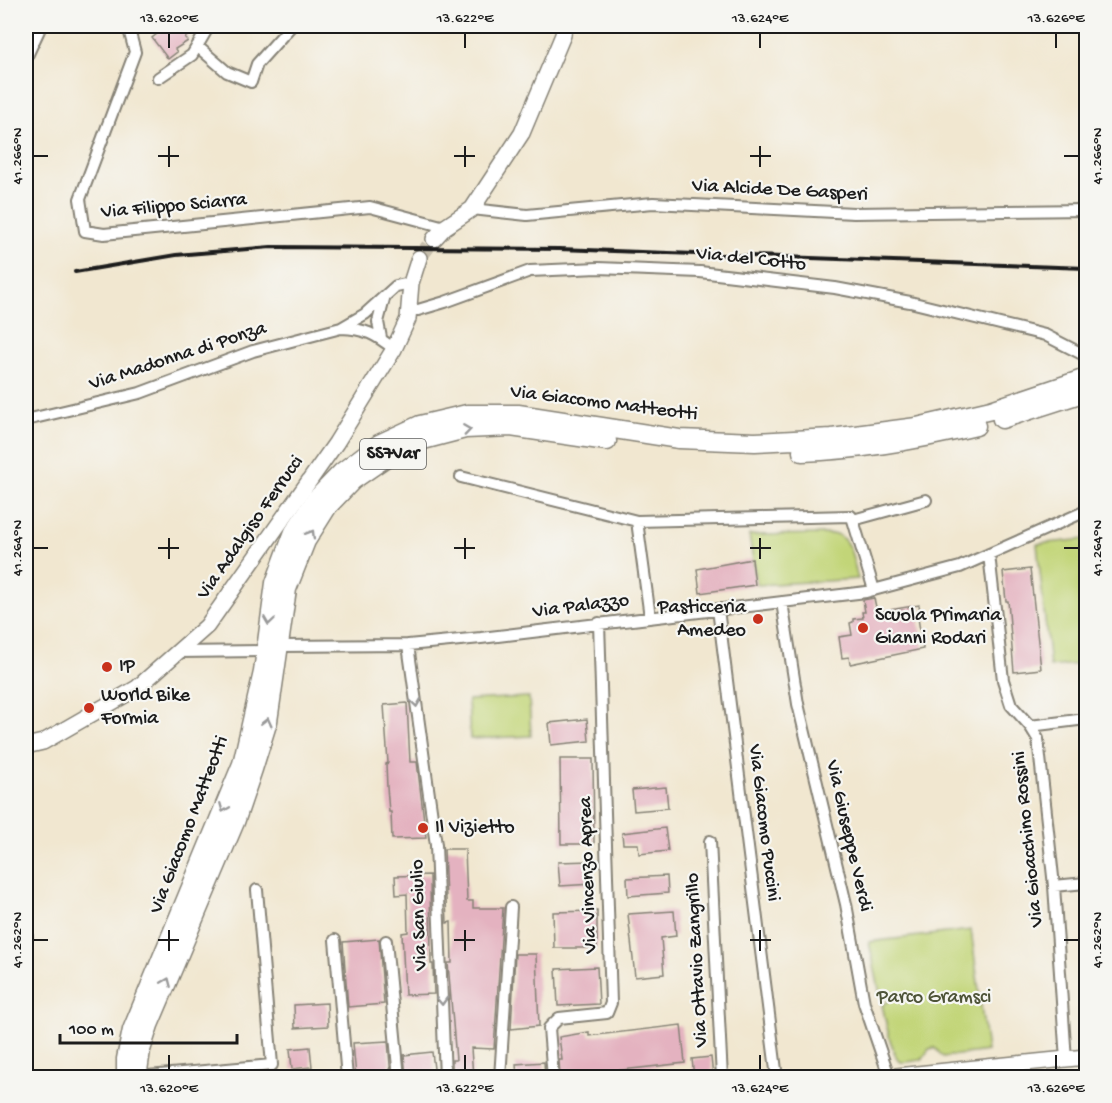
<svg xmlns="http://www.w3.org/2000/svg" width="1112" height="1103" font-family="'Gochi Hand',sans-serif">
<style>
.green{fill:#c2d578;stroke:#6f784a;stroke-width:1.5}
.building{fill:#e4b2c0}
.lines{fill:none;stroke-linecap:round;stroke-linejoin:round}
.secondary-tunnel{stroke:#c6beac;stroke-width:15;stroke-dasharray:15 8;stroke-linecap:butt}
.street-casing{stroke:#868276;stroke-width:14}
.secondary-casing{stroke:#868276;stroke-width:18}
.primary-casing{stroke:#868276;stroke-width:21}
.street{stroke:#fff;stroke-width:10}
.secondary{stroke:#fff;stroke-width:15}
.primary{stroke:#fff;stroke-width:18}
.rail{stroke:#1c1c1c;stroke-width:4}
.oneway{stroke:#999}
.ticks{fill:none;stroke:#1c1c1c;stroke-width:2}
.poi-dot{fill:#c8321e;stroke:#f6f6f2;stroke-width:2}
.labels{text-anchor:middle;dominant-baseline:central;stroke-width:4.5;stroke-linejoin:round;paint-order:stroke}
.shield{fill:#f6f6f2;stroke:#5d5d5c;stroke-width:1.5}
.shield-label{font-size:18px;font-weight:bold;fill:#1c1c1c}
.street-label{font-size:20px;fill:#1c1c1c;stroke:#f6f6f2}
.poi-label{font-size:20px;fill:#1c1c1c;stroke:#f6f6f2;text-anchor:start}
.park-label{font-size:20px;fill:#4e5438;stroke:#f6f6f2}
.neatline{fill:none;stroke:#1c1c1c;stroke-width:2}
.ticks-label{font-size:15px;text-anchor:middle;fill:#1c1c1c}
</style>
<rect width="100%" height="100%" fill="#f6f6f2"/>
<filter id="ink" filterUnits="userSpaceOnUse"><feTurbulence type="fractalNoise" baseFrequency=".0167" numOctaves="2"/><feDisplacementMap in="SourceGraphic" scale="12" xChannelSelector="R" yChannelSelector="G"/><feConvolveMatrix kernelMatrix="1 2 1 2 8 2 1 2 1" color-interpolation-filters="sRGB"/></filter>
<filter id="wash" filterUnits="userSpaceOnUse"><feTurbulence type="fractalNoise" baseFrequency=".008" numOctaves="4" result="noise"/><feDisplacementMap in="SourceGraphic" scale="24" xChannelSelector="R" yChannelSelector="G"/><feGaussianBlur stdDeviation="1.35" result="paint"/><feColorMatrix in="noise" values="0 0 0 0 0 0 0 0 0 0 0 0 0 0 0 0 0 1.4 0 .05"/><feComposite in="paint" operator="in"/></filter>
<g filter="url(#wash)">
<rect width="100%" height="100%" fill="#f1e7d0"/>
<path class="green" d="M836,534C852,540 854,565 858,579L757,585L749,535Z
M1086,539V663L1050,667L1037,544Z
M529,697L531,736L470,739L468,700Z
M971,930L987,1051L943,1057L935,1048L929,1049L922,1060C916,1060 908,1063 902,1062C892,1061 885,1016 882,1005L889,1001V996L880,994L869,942Z"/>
<g id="blocks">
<path class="building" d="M167,26H197L185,38L188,41L175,49L177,52L168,59L152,38Z
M752,559L755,585L700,593L697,569Z
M1030,569L1041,669L1014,672L1008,601H1006L1003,572Z
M874,598L877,612L919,605L921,617L918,618L923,649L850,664L849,657L842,658L839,637L852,635L850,623L853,622V619L863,618L862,612H865L863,600Z
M407,703L410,762H417L426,838L392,839L391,812H389L387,787L386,764L388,763L384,705Z
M587,719L589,741L551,745L549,723Z
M560,759H593L594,844H561Z
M666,787L668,808L634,811L632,790Z
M665,828L668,851L639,854L638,844H623L622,833Z
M444,849H465L467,901H473V908H503L494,1049L471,1048L473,1077H452V1060H456L448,963H452L451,922L447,923Z
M592,861L593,884L560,886L558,862Z
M430,875L431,964H433L434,994L405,995L402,933L408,932L407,894L396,895L395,876Z
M667,876L668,893L628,896L627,878Z
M597,911V948H554L553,912Z
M674,911L676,936L661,938L664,974L635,977L628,914Z
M379,939L384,1004L348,1007L343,942Z
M515,954H536L539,1026L511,1029Z
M597,967L599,1004L558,1006L556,969Z
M327,1003L328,1026L295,1028L294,1005Z
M681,1025L685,1063L595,1073V1075L576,1077H560L559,1060H562L559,1037L589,1032V1036Z
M388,1041L391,1077H356L353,1043Z
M310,1047L312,1067L292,1069L290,1049Z
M432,1052L435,1077H406L404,1055Z
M711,1057L713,1077H694L692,1059Z
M544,1062L545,1077H517L516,1064Z"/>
</g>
</g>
<g filter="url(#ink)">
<use href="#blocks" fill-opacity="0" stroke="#868276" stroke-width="1.5"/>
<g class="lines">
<path class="secondary-tunnel" d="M419,258L434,239"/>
<defs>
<path id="street" d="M128,26L135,52L80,199L85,231L104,234L370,207L445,227
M197,46L227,72L251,82L257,64L291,26
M26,58L41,26
M158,78L192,55L209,26
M472,209L527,215L653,203L854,213L1086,210
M409,310H418L445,302L530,271L598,268L700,272L835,288L910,302L1045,335L1086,356
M341,328C366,329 375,334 394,349
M381,338L378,322L384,299
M26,420L140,393L253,351L341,328L365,314L396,286L411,283
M461,477L637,521L851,516L853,520L926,500
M853,520L874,590
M637,521L650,617
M989,554L1003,680L1011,705L1030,726L1038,739L1054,886L1066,1060
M782,602L798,704L846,904L864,1003L889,1076
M718,609L777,1078
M408,645L436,845L445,1078
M280,646L408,645L481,638L866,592L960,567L1086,511
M178,652L265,651
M1030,726L1086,719
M710,841L722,1078
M1054,886L1086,883
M26,926L27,938
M335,940L347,1078
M386,941L399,1078
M137,1077L272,1065L257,890
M500,1078L511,907
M553,1078L549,1028L559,1018L607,1013L611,1003L599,623"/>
<path id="secondary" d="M434,239L445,227L472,209L522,133L563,35L564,26
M26,746L43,742L137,688L207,626L336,443L394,349L408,319L411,283L419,258
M877,1078L1086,1057"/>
<path id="primary" d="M1002,419L1086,392
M802,452C861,450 918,440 976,426
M126,1078V1059L132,1030L242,764L263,672L275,583L294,532L316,499L342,472L379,444L420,425L467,414H518L679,439L755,442L832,438L917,427L991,410L1086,378
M137,1078L141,1050L149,1025L235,822L253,769L268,721L287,589L306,541L328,506L353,480L385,458L423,440L465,429L511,427L607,441"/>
</defs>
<use href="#street" class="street-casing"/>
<use href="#secondary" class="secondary-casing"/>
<use href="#primary" class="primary-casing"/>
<use href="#street" class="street"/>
<use href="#secondary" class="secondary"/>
<use href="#primary" class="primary"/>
<path class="rail" d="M75,272L176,255L271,247L559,249L1086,268"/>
</g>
<defs><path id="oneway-chevron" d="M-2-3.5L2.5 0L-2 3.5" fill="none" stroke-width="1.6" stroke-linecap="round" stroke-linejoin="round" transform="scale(1.5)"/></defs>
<g class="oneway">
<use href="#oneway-chevron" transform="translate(467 430) rotate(-8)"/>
<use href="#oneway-chevron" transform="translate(311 534) rotate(-59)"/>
<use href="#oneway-chevron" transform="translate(269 621) rotate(98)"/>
<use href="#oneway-chevron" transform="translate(416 703) rotate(82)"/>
<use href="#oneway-chevron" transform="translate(267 722) rotate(-76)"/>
<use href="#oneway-chevron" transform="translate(224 808) rotate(112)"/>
<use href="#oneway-chevron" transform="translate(167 982) rotate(-67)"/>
<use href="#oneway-chevron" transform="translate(442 1001) rotate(88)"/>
</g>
</g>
<path class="ticks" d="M169,33V48M465,33V48M760,33V48M1056,33V48M169,146V167M465,146V167M760,146V167M33,156H48M158,156H179M454,156H475M750,156H771M1064,156H1079M169,538V559M465,538V559M760,538V559M33,548H48M158,548H179M454,548H475M750,548H771M1064,548H1079M169,930V951M465,930V951M760,930V951M33,940H48M158,940H179M454,940H475M750,940H771M1064,940H1079M169,1055V1070M465,1055V1070M760,1055V1070M1056,1055V1070"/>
<g class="poi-dot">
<circle cx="758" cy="619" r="6"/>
<circle cx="863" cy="628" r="6"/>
<circle cx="107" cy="667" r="6"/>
<circle cx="89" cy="708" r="6"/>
<circle cx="423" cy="828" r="6"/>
</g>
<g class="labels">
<rect class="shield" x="360" y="439" width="66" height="30" rx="4.5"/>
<g class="shield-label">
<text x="393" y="454">SS7Var</text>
</g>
<g class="street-label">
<text transform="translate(780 191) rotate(3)">Via Alcide De Gasperi</text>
<text transform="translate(174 207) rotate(-5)">Via Filippo Sciarra</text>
<text transform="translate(751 260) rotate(6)">Via del Cotto</text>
<text transform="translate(178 357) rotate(-18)">Via Madonna di Ponza</text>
<text transform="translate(604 404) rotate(7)">Via Giacomo Matteotti</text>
<text transform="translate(251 528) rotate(-55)">Via Adalgiso Ferrucci</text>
<text transform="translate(581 607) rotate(-7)">Via Palazzo</text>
<text transform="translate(763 823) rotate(83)">Via Giacomo Puccini</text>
<text transform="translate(190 825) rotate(-69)">Via Giacomo Matteotti</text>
<text transform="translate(848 836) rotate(77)">Via Giuseppe Verdi</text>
<text transform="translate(1029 839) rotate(-96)">Via Gioacchino Rossini</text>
<text transform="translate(589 875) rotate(-92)">Via Vincenzo Aprea</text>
<text transform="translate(420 915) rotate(-92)">Via San Giulio</text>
<text transform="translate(698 960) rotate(-93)">Via Ottavio Zangrillo</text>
</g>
<g class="poi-label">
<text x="746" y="608" text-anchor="end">Pasticceria<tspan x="746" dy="23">Amedeo</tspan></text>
<text x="875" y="616">Scuola Primaria<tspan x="875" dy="23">Gianni Rodari</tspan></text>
<text x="119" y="667">IP</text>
<text x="101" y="696">World Bike<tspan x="101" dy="23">Formia</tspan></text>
<text x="435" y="828">Il Vizietto</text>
</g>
<g class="park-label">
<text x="934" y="998">Parco Gramsci</text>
</g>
</g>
<rect width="1112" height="1103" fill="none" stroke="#f6f6f2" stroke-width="66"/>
<path d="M60 1034v9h177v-9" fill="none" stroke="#1c1c1c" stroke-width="3"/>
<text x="69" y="1034" font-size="18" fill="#1c1c1c" stroke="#f6f6f2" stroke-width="4.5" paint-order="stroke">100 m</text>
<rect x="33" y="33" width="1046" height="1037" class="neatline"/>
<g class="ticks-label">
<text x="169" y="22">13.620°E</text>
<text x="465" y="22">13.622°E</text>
<text x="760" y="22">13.624°E</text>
<text x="1056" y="22">13.626°E</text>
<text transform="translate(16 156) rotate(-90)" y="5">41.266°N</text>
<text transform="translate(1096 156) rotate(-90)" y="5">41.266°N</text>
<text transform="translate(16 548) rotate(-90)" y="5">41.264°N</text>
<text transform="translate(1096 548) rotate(-90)" y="5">41.264°N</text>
<text transform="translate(16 940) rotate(-90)" y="5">41.262°N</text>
<text transform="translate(1096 940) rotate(-90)" y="5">41.262°N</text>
<text x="169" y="1092">13.620°E</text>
<text x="465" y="1092">13.622°E</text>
<text x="760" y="1092">13.624°E</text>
<text x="1056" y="1092">13.626°E</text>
</g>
</svg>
